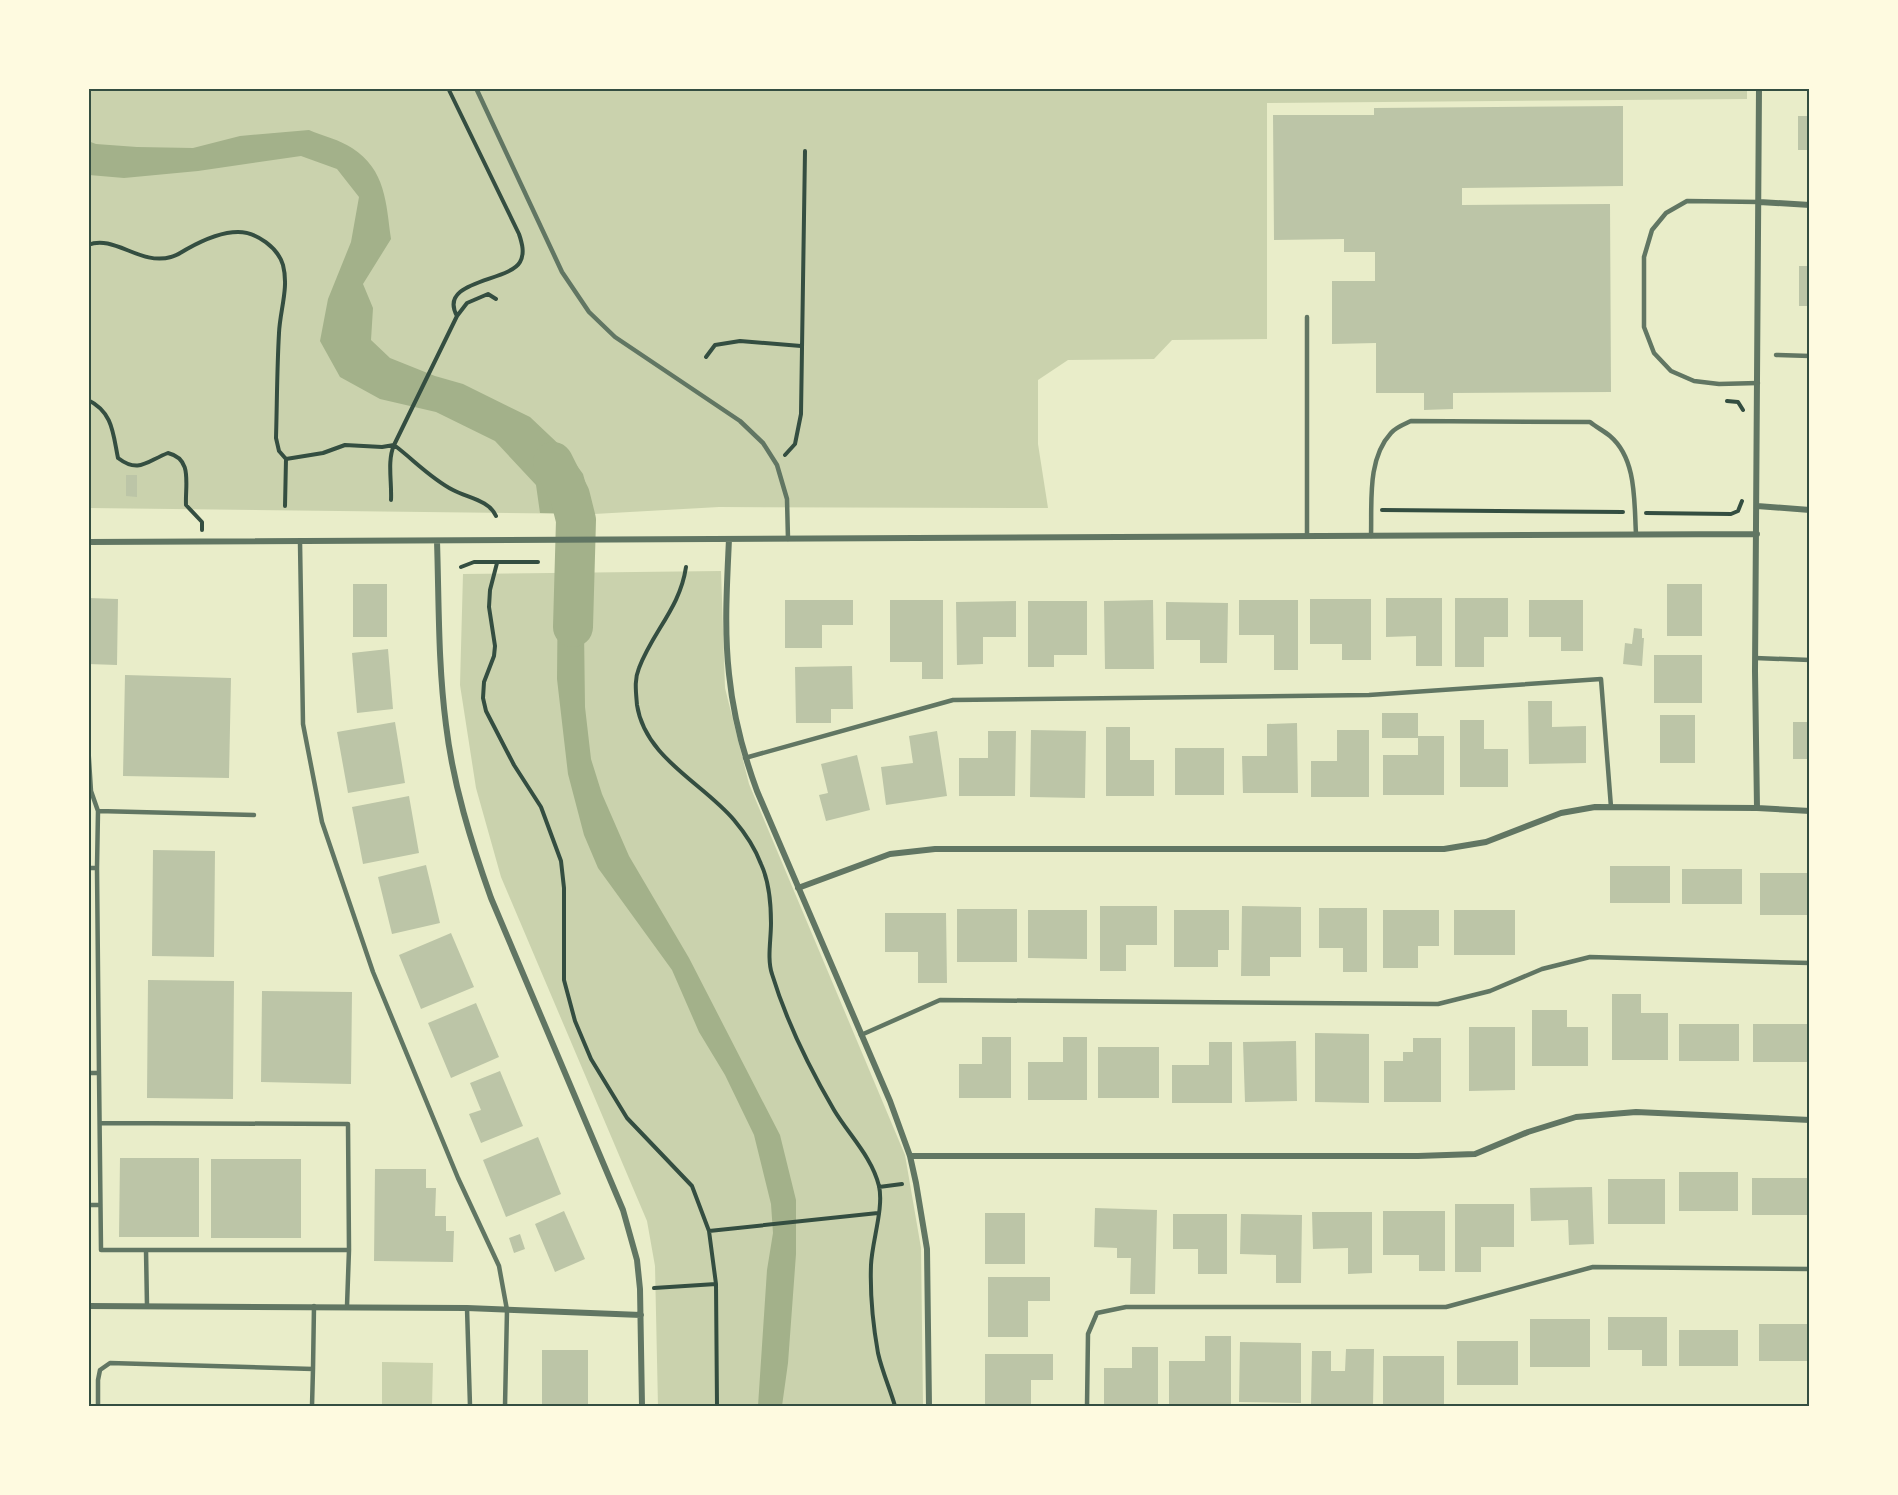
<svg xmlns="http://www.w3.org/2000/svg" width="1898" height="1495" font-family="'Times New Roman',serif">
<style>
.green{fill:#cad2ad}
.water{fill:#a3b18a}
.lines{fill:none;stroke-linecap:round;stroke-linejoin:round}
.river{stroke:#a3b18a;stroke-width:40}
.building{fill:#bcc5a7}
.path{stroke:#344e41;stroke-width:4}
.service{stroke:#617663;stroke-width:4.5}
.minor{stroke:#617663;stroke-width:6}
.neatline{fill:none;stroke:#344e41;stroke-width:2}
</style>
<rect width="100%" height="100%" fill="#e9edc9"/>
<path class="green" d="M89,89H1747V99L1267,103V339L1172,340L1154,359L1068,360L1038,380V444L1048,508L719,507L594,514L89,508Z
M721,571L725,688L749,784L905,1155L921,1248L923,1406H658L655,1266L647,1221L501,877L476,788L460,685L463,574Z
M382,1362L433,1363L432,1406H382Z"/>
<path class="water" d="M309,130C323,136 340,140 352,148C386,170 386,203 391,239L363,284L373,308L371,340L390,358L435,376L463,384L530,417L567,452L583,474L594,514L540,513L536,485L495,441L436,412L380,399L340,377L320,341L328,299L351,242L359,197L337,169L301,156L198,171L124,178L89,175L88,141L96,144L137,147L193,148L240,136Z
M558,572H590L584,630L585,707L591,759L602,794L629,856L689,958L780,1135L796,1200V1254L788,1363L782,1406H758L767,1270L773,1233L771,1204L754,1135L725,1075L699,1032L672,970L598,868L584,835L568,774L557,679Z"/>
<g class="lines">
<path class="river" d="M553,462L570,496L576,520L573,627"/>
</g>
<path class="building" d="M1623,106V186L1462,188V205L1610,204L1611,392L1453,393V409L1424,410V393H1376V343L1332,344V281H1375V252H1344V239L1274,240L1273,115H1374V108Z
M1798,116H1809V150H1798Z
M1799,266H1809V306H1799Z
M126,475H137V497L126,496Z
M353,584H387V637H353Z
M1667,584H1702V636H1667Z
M88,598L118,599L117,665L88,664Z
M1386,598H1442V666H1416V636L1386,637Z
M1455,598H1508V637H1484V667H1455Z
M1310,599H1371V660H1342V644H1310Z
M785,600H853V625H822V648H785Z
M890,600H943V679H922V662H890Z
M1153,600L1154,669H1105L1104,601Z
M1239,600H1298V670H1274V635H1239Z
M1529,600H1583V651H1561V637H1529Z
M1016,601V637H983V664L957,665L956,602Z
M1028,601H1087V655H1054V667H1028Z
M1166,602L1228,603L1227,663H1200V640H1166Z
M1634,628L1642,629V638H1644L1642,666L1623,664L1625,643L1632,644Z
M388,649L393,709L357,713L352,653Z
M1654,655H1702V703H1654Z
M852,666L853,709H831V723H796L795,667Z
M125,675L231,678L229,778L123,776Z
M1528,701H1552V727L1586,726V763L1529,764Z
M1382,713H1418V736H1444V795H1383V755H1418V738H1382Z
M1660,715H1695V763H1660Z
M1460,720H1484V749H1508V787H1460Z
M395,722L405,783L348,793L337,732Z
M1793,722H1809V759H1793Z
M1297,723L1298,793H1243L1242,756H1267V724Z
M1106,727H1130V760H1154V796H1106Z
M1031,730L1086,731L1085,798L1030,797Z
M1337,730H1369V797H1311V761H1337Z
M937,731L947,796L886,805L881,767L913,763L909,736Z
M988,731H1016L1015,796H959V758H988Z
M1175,748H1224V795H1175Z
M857,755L870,810L826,821L819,795L828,793L821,764Z
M409,796L419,853L363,864L352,807Z
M153,850L215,851L214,957L152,956Z
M426,865L440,923L392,934L378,877Z
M1610,866H1670V903H1610Z
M1682,869H1742V904H1682Z
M1760,873H1809V915H1760Z
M1100,906H1157V945H1126V971H1100Z
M1242,906L1301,907V957H1270V976H1241Z
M1319,908H1367V972H1343V948H1319Z
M957,909H1017V962H957Z
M1028,910H1087V959L1028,958Z
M1174,910H1229V950H1218V967H1174Z
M1383,910H1439V946H1418V968H1383Z
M1454,910H1515V955H1454Z
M885,913H946L947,983H918V952H885Z
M451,933L474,987L421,1009L399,955Z
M148,980L234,981L233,1099L147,1098Z
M262,991L352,992L351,1084L261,1082Z
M1612,994H1641V1013H1668V1060H1612Z
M476,1003L499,1057L451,1078L428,1023Z
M1532,1010H1567V1027H1588V1066H1532Z
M1679,1024H1739V1061H1679Z
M1753,1024H1809V1062H1753Z
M1469,1027H1515V1090L1469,1091Z
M1315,1033L1369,1034V1103L1315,1102Z
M982,1037H1011V1098H959V1064H982Z
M1063,1037H1087V1100H1028V1062H1063Z
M1413,1038H1441V1102H1384V1061H1403V1052H1413Z
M1296,1041L1297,1101L1245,1102L1243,1042Z
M1209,1042H1232V1103H1172V1065H1209Z
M1098,1047H1159V1098H1098Z
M500,1071L523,1126L481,1143L469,1114L481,1110L470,1083Z
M538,1137L561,1194L506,1217L483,1160Z
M120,1158H199V1237H119Z
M211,1159H301V1238H211Z
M375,1169H426V1188H436L435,1216H446V1231H454L453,1262L374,1261Z
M1679,1172H1738V1211H1679Z
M1752,1178H1809V1215H1752Z
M1608,1179H1665V1224H1608Z
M1592,1187L1594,1244L1569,1245L1568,1220L1531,1221L1530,1188Z
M1455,1204H1514V1247H1481V1272H1455Z
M1095,1208L1157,1210L1155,1294H1130L1131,1258H1117V1248L1094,1247Z
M564,1211L585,1259L555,1272L535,1224Z
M1383,1211H1445V1271H1419V1255H1383Z
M1312,1212H1372V1273L1348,1274V1248L1313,1249Z
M985,1213H1025V1264H985Z
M1173,1214H1227V1274H1198V1249H1173Z
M1241,1214L1302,1215L1301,1283H1276V1255L1240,1254Z
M520,1234L525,1249L514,1253L509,1238Z
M988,1277H1050V1301H1028V1337H988Z
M1608,1317H1667V1366H1642V1350H1608Z
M1530,1319H1590V1367H1530Z
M1759,1324H1809V1361H1759Z
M1679,1330H1738V1366H1679Z
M1205,1336H1231V1405H1169V1361H1205Z
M1457,1341H1518V1385H1457Z
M1240,1342L1301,1343V1403L1239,1402Z
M1132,1347H1158V1404H1104V1368H1132Z
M1346,1349H1374L1373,1406L1311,1405L1312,1351H1331V1371H1345Z
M542,1350H588V1406H542Z
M985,1354H1053V1380H1031V1406H985Z
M1383,1356H1444V1406H1383Z"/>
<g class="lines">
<path class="path" d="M448,88L519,234C522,243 525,253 520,262C509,282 437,280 457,316L394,445C414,460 430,478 453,490C468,498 489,500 496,516
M88,245C114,234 140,266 171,257C176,256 182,252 187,249C203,240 220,232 238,232C257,232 278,248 283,265C289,288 280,310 279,333C277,368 277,403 276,438L279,451L286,459L323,453L345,445L382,447L394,445
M457,316L467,303L488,294L496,299
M706,357L715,345L740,341L801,346
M88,400C113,412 113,434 118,458C139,474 147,461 168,453C193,459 185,484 186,505L202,522V530
M1727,401L1738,402L1743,410
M785,455L795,444L801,414L805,151
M391,500C392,482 387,461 394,445
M285,506L286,459
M1382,510L1623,512
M1646,513L1731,514L1738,511L1742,501
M497,563L490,590L489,607L495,646L494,656L484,682L483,698L486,711L514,765L541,807L561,861L564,888V980L575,1021L591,1059L627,1118L692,1186L709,1231L716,1284L717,1406
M461,567L474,562H538
M686,567C680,608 653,631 639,668C634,680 636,692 637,705C645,758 703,783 734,820C745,833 755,848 761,864C769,881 771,904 771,923C771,940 767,959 772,974C786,1020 810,1069 834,1110C849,1135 872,1157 879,1186C884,1208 872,1241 871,1265C870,1293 873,1325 878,1353C882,1371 890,1389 895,1406
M879,1187L902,1184
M709,1231L878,1213
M654,1288L716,1284"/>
<path class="service" d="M476,88L562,272L589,312L615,337L740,421L763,443L777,465L787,499L788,539
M1307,317V536
M1776,355L1810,356
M1758,383L1719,384L1694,381L1671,371L1654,353L1644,327V257L1652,230L1666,213L1687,201L1759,202
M1371,536C1372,502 1367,459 1391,433C1396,427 1405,424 1411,421L1590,422C1596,427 1604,431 1610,436C1637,459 1634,502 1636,534
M300,542L303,724L322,822L373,972L458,1178L499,1266L507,1310L505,1406
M1755,658L1810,660
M88,744L91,791L98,811
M745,758L953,700L1369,695L1601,679L1611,807
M88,868H97L99,1073H88
M97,868L98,811L254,815
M861,1035L940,1000L1438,1004L1490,991L1542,969L1590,957L1810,963
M99,1073L101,1250H349L348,1124L100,1123
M88,1205H100
M146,1250L147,1306
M347,1306L349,1250
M467,1308L470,1406
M313,1369L314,1306
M98,1406V1380L100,1370L110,1363L313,1369L312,1406
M1087,1406L1088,1334L1097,1313L1126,1307H1446L1593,1267L1810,1269"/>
<path class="minor" d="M1759,202L1810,205
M1757,506L1810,510
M729,539C727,584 724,629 729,674C733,714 743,753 757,791L890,1101L910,1156L916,1183L927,1249L929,1406
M437,541C439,603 438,664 446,725C453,784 471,842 491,898L623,1210L637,1260L640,1289L642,1406
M88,542L1757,534
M1757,808L1755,671L1759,88
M798,888L890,854L935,849H1444L1486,842L1561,813L1595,807L1757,808L1810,811
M910,1156H1418L1475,1154L1528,1132L1576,1117L1636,1112L1810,1120
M88,1306L467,1308L641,1315"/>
</g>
<rect width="1898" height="1495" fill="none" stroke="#fefae0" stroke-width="180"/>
<rect x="90" y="90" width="1718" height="1315" class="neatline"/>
</svg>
